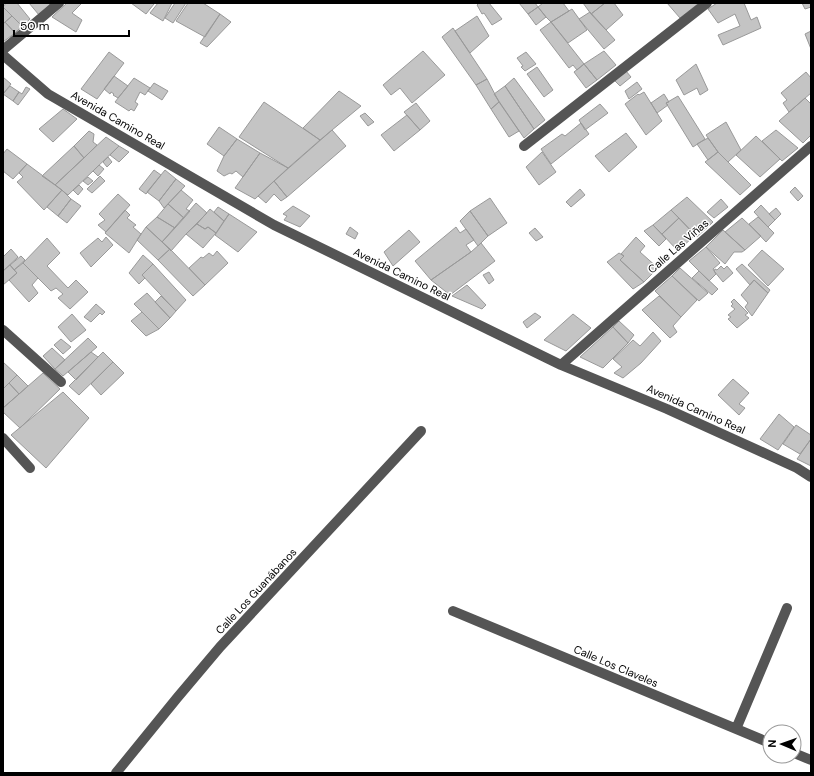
<svg xmlns="http://www.w3.org/2000/svg" width="814" height="776" font-family="'DM Sans',sans-serif">
<style>
.building{fill:#c4c4c4;stroke:#999}
.lines{fill:none;stroke-linecap:round;stroke-linejoin:round}
.minor{stroke:#555;stroke-width:10}
.labels{text-anchor:middle;dominant-baseline:central;stroke-width:3;stroke-linejoin:round;paint-order:stroke}
.street-label{font-size:11px;fill:#000;stroke:#fff}
</style>
<rect width="100%" height="100%" fill="#fff"/>
<path class="building" d="M6,3H17L30,19L22,26L3,7Z
M29,3H48L50,5L39,15Z
M67,3H82L72,13L82,20L76,32L52,17Z
M131,3H153L154,4L146,14Z
M158,3H172L163,21L150,13Z
M175,3H186L173,23L165,18Z
M188,3H203L220,14L205,37L176,21Z
M479,3H489L502,19L492,25L484,13L482,14L477,5Z
M519,3H535L538,7L528,14Z
M543,3H563L569,11L551,22L546,17L538,7Z
M583,3H605L591,14Z
M605,3H614L623,15L606,30L591,14Z
M667,3H699L680,18Z
M717,3H744L751,20L757,17L761,28L723,45L718,35L740,26L735,14L718,23L708,9Z
M802,3H811V7L805,9Z
M3,7L12,16L3,24Z
M538,7L546,17L536,25L528,14Z
M572,9L587,30L568,43L551,22Z
M590,12L615,40L604,49L579,19Z
M220,14L231,22L207,47L200,43Z
M12,16L22,26L15,33L5,22Z
M477,16L489,36L470,53L455,31Z
M5,22L15,33L3,42V24Z
M551,22L584,64L577,70L573,65L569,68L540,30Z
M453,28L487,79L476,85L442,37Z
M811,31V49L805,34Z
M423,51L445,75L412,103L400,88L391,95L383,85Z
M604,51L616,65L597,80L584,64Z
M109,52L124,63L97,99L81,89Z
M526,52L536,64L525,71L521,67L523,66L517,58Z
M584,64L597,80L586,88L574,72Z
M696,64L708,90L700,95L697,88L684,95L676,80Z
M537,67L553,90L544,97L527,74Z
M626,71L631,77L620,86L614,80Z
M806,72L811,78V93L789,112L783,103L787,100L781,93Z
M114,76L128,86L118,98L113,95L114,94L111,92L110,94L104,89Z
M3,77L11,84L3,94Z
M134,78L150,88L145,95L140,92L135,102L138,104L134,111L131,109L129,111L115,102Z
M514,78L545,120L534,129L505,86Z
M487,79L499,102L491,109L476,85Z
M637,82L642,89L629,99L625,91Z
M154,83L168,91L162,100L148,91Z
M10,86L19,92L13,101L3,94Z
M505,86L534,129L524,138L494,94Z
M26,87L30,89L18,105L13,101L19,92L22,94Z
M339,91L361,106L320,140L303,128Z
M644,92L662,121L646,135L625,104L638,94L639,95Z
M664,94L669,102L666,103L668,105L657,113L651,103Z
M678,96L705,139L693,147L666,103Z
M805,98L811,104V135L803,143L779,121Z
M264,102L320,140L288,168L239,137Z
M499,102L519,131L509,137L491,109Z
M416,103L430,121L420,130L404,112Z
M600,104L608,113L585,130L579,120Z
M63,109L77,119L53,142L39,129Z
M365,113L374,122L368,126L360,116Z
M407,115L420,130L394,151L381,135Z
M726,122L741,150L728,162L718,152L706,135Z
M581,123L589,134L551,164L541,149L562,134L565,136Z
M219,127L237,139L224,156L207,144Z
M332,130L346,146L287,197L274,181Z
M776,130L798,148L782,161L762,141Z
M89,131L94,134L93,142L97,145L84,158L74,146Z
M626,133L637,147L609,172L595,156Z
M756,136L780,159L760,177L736,155Z
M106,137L119,146L68,195L55,185Z
M708,138L718,152L708,160L697,144Z
M237,139L260,153L243,177L236,171L232,174L230,173L224,176L217,171L224,156Z
M74,146L84,158L55,185L42,176Z
M119,146L129,152L119,162L110,155Z
M7,149L27,164L13,179L3,171V154Z
M542,152L556,172L539,185L526,167Z
M718,152L751,185L740,195L705,162Z
M260,153L288,168L255,199L235,188Z
M108,157L112,162L107,167L103,162Z
M27,164L62,190L44,210L17,182L23,177L19,173Z
M99,165L104,169L98,176L93,171Z
M154,170L161,175L146,194L139,189Z
M165,170L176,179L159,201L147,192Z
M100,176L105,181L92,193L87,189Z
M88,177L93,181L88,185L83,181Z
M176,179L185,186L164,208L159,201Z
M274,181L287,197L281,201L274,194L266,203L258,196Z
M79,185L83,189L78,195L73,190Z
M795,187L803,196L798,201L790,192Z
M580,189L585,195L571,207L566,202Z
M62,190L71,199L58,216L47,207Z
M181,190L193,200L186,209L190,211L184,218L168,204Z
M118,194L130,205L106,232L98,225L105,220L99,214Z
M687,197L713,222L697,237L671,210Z
M490,198L507,223L488,236L470,211Z
M71,199L81,206L67,223L58,216Z
M721,199L728,207L714,218L707,212Z
M196,203L207,213L186,234L171,251L162,242Z
M168,204L184,218L175,228L157,217Z
M761,205L775,220L768,227L754,212Z
M293,206L310,216L300,227L284,220L287,216L283,214Z
M218,207L229,214L224,221L214,212Z
M776,208L781,214L775,220L769,214Z
M210,209L224,221L216,233L208,227L205,229L197,224Z
M125,210L130,215L127,218L136,225L133,227L141,234L129,253L105,233Z
M671,210L679,218L662,234L653,225Z
M470,211L488,236L478,246L460,221Z
M229,214L257,232L238,252L215,235Z
M157,217L175,228L162,242L146,227Z
M758,217L774,233L766,242L749,224Z
M679,218L695,235L678,251L662,234Z
M742,218L761,236L745,250L725,232Z
M197,224L205,229L208,227L216,233L203,248L186,234Z
M653,225L666,239L659,246L644,231Z
M146,227L170,249L158,260L137,240Z
M350,227L358,233L355,239L346,234Z
M456,227L460,233L466,229L474,240L466,245L471,252L431,280L415,261Z
M535,228L543,237L536,241L529,233Z
M409,230L420,242L393,266L384,252Z
M723,230L745,250L742,252H734L725,264L706,247Z
M106,237L113,245L91,267L80,253L98,238L102,242Z
M636,237L645,246L640,252L658,268L644,282L620,260L624,256L621,254Z
M47,238L60,253L47,266L68,288L76,280L88,292L70,309L58,298L63,294L56,288L51,291L23,263Z
M481,243L495,261L450,295L431,280L471,252Z
M706,247L720,263L713,269L716,274L709,281L689,261Z
M11,249L18,257L3,271V257Z
M170,249L205,285L193,296L158,260Z
M762,250L784,269L768,286L748,265Z
M217,251L228,263L205,285L189,268L201,257L203,258L209,253L213,256Z
M619,253L624,256L620,260L644,282L633,289L607,262Z
M143,255L153,264L142,275L145,278L139,284L129,273Z
M21,256L25,260L14,270L10,265Z
M23,263L38,278L32,285L38,293L29,302L9,280L17,273L14,270Z
M153,264L186,300L176,311L142,275Z
M742,264L770,290L768,293L754,280L750,285L736,269Z
M10,265L17,273L3,285V271Z
M721,266L724,269L727,266L733,273L723,282L714,271L715,269L717,270Z
M680,268L708,293L699,301L672,276Z
M699,271L718,289L712,295L692,278Z
M489,272L494,280L489,284L483,275Z
M672,276L697,300L681,317L655,291Z
M754,280L768,293L752,316L745,307L748,303L741,295Z
M467,285L486,305L482,309L452,296Z
M147,293L170,318L159,329L134,304Z
M161,296L176,311L170,318L155,302Z
M659,296L681,317L673,326L677,332L670,338L642,310Z
M734,299L748,313L745,315L749,318L737,328L728,319L731,317L728,315L735,309L731,306L733,304L731,302Z
M96,304L105,312L102,315L100,313L91,322L84,317Z
M142,312L159,329L146,336L131,321Z
M535,313L541,317L527,328L523,322Z
M72,314L86,330L71,342L58,327Z
M573,314L591,328L566,351L544,340Z
M619,321L634,335L628,343L613,327Z
M613,327L628,343L603,368L580,357Z
M653,332L661,341L641,363L623,378L614,373L622,367L613,359L633,340L640,346Z
M88,338L97,347L63,376L55,369Z
M61,339L71,347L63,354L54,345Z
M52,348L65,360L55,369L43,356Z
M91,352L98,357L76,380L68,372Z
M103,352L113,362L79,395L69,386Z
M3,362L17,375L3,389Z
M113,362L124,373L101,395L91,384Z
M43,373L60,389L20,428L3,412V408Z
M17,375L28,386L19,394L9,383Z
M733,379L749,393L739,404L745,408L739,415L718,395Z
M9,383L19,394L3,408V389Z
M63,392L89,418L46,468L11,435Z
M779,414L794,427L778,450L760,439Z
M796,425L811,435V439L800,454L783,444Z
M811,439V466L797,459Z"/>
<g class="lines">
<path class="minor" d="M3,50L59,3
M3,55L48,94L274,225L561,365L667,409L797,468L811,477
M524,146L707,3
M3,330L61,382
M561,365L811,146
M3,438L30,468
M453,611L770,743
M736,729L787,608
M794,753L811,760
M116,773L177,698L220,647L421,431"/>
</g>
<g class="labels">
<g class="street-label">
<text transform="translate(118 120) rotate(30)">Avenida Camino Real</text>
<text transform="translate(678 246) rotate(-41)">Calle Las Viñas</text>
<text transform="translate(402 274) rotate(26)">Avenida Camino Real</text>
<text transform="translate(696 409) rotate(24)">Avenida Camino Real</text>
<text transform="translate(256 591) rotate(-47)">Calle Los Guanábanos</text>
<text transform="translate(616 666) rotate(23)">Calle Los Claveles</text>
</g>
</g>
<rect width="814" height="776" fill="none" stroke="#000000" stroke-width="8"/>
<g transform="translate(782 744) rotate(272)"><circle r="19" fill="#ffffff" stroke="#999999"/>
<path d="M0-3L7 15L0 10L-7 15Z" fill="#000000"/>
<text y="-6" font-size="11" font-weight="bold" text-anchor="middle" fill="#000000">N</text>
</g>
<path d="M14 30v6h115v-6" fill="none" stroke="#000000" stroke-width="2"/>
<text x="20" y="30" font-size="12" fill="#000000" stroke="#ffffff" stroke-width="3" paint-order="stroke">50 m</text>
</svg>
